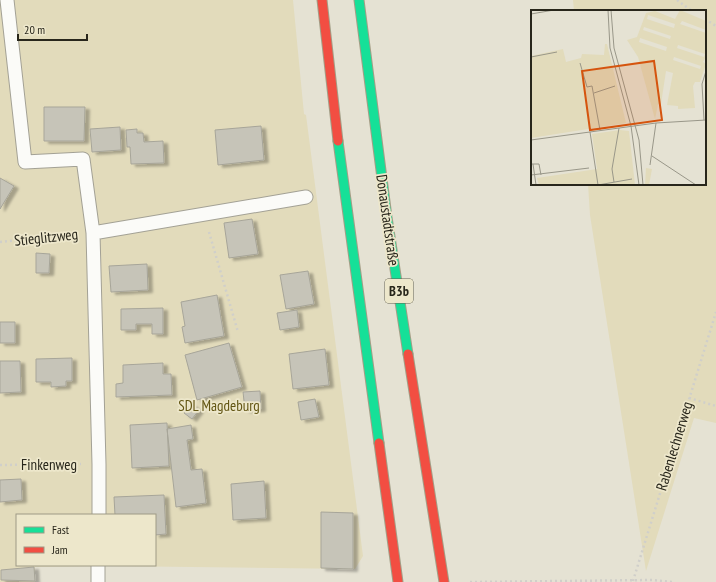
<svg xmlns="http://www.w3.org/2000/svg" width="716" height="582" font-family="'PT Sans Narrow',sans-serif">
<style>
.green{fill:#e2dbbb;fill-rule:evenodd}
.building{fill:#c6c4b8;stroke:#a7a599;filter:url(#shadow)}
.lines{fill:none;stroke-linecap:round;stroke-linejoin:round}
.lane-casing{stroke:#a3a195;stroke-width:15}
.fast-casing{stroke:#a39e86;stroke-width:11}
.jam-casing{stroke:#a39e86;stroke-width:11}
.path{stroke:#d0cfca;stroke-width:2.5;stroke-dasharray:2 3;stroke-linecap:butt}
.lane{stroke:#fbfbf8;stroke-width:13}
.fast{stroke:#16e098;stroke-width:9}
.jam{stroke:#f24e42;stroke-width:9}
.labels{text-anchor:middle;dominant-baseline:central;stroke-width:3.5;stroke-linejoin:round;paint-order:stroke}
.shield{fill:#ede7cb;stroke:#636050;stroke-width:1}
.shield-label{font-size:14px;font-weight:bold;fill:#28261b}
.street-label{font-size:15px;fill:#28261b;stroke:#ede7cb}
.park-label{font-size:15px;fill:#625513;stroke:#ede7cb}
.inset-road{fill:none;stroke:#999789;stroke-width:1}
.view{fill:#d5540e;fill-opacity:0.15;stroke:#d5540e;stroke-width:2}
.inset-edge{fill:none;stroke:#28261b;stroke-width:2}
</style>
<defs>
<filter id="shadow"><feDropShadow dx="4.5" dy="2.5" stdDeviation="1" flood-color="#0004"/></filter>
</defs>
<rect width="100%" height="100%" fill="#e5e2d3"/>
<path class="green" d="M0,0H293L304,114L306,115L363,556L355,569L107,566L35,567V582H0ZM17,515H155V565H17Z
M573,0H716V423L694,418L646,571L590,215L588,184H705V11H574Z"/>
<path class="building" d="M44,107H85L84,141H44Z
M261,126L264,160L218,165L215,130Z
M120,127L121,150L92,152L90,129Z
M137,129V133H143L144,142L163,141L164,163L131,164L130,147H127L126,130Z
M0,178L14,186L0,209Z
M252,219L258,254L229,258L224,223Z
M36,253L50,254L49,273H36Z
M147,264L148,290L111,292L109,266Z
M308,271L314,304L286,309L280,275Z
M217,295L224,336L185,343L182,327L185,326L181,302Z
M163,308V334H152V324H136V330H121V309Z
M297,310L299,327L280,330L277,313Z
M0,322H15V343H0Z
M229,343L242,387L197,400L185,355Z
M325,349L329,385L293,389L289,354Z
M72,358V381H66V386L51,387V382H36V359Z
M0,361H20L21,392L0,393Z
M163,363V374H171L172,395L116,397V384L123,383V365Z
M260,391L261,409L245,410L243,392Z
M315,399L319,417L301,420L298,402Z
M191,404L199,410L192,419L184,413Z
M167,423L169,466L132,468L130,425Z
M191,425L193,439L187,440L191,470L202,469L206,503L176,507L167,429Z
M21,479L22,500L0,502V480Z
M264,481L266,518L233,520L231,484Z
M164,495L166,534L155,535V515H115L114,497Z
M321,512L353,513V569L321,568Z
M34,567L35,581L1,580V570Z"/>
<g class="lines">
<defs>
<path id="lane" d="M7,0L25,162L83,159L93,233L99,464V515
M93,233L306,197
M98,582V565"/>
<path id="fast" d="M359,0L387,217L408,354
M338,141L379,443"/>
<path id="jam" d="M322,0L338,141
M408,354L444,582
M379,443L398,582"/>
</defs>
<use href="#lane" class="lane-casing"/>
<use href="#fast" class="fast-casing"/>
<use href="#jam" class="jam-casing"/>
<path class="path" d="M677,0L692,11
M705,19L716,26
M209,232L238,332
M0,242L75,234
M689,398L716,406
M0,465L81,464
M633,581L716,312
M470,582L652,580L673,582"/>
<use href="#lane" class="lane"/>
<use href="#fast" class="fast"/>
<use href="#jam" class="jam"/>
</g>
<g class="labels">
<rect class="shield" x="385" y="279" width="28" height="24" rx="3"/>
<g class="shield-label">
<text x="399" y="291">B3b</text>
</g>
<g class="street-label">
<text transform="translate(388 220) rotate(82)">Donaustadtstraße</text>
<text transform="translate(46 237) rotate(-6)">Stieglitzweg</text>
<text transform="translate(674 446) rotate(-73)">Rabenlechnerweg</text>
<text x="49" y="464">Finkenweg</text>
</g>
<g class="park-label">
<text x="219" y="405">SDL Magdeburg</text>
</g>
</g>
<g transform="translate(531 10)">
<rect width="175" height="175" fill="#e5e2d3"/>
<path d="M149,0L175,11V20L151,11L149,14L175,23V47L172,52L175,54L169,72H164L162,76L164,98L147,99V96L136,95L142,63L135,61L130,94H127L124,109L107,47L96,30L106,27L115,3L124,1L144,9ZM117,5L144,14L143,18L116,9ZM113,17L140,26L139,29L112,20ZM109,28L136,37L135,41L108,32ZM147,35L174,44L173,47L146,38ZM143,47L170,56L169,59L142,50ZM74,34H76L95,113L0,128V46L32,39L35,52L50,48L51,44L73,45ZM89,120L98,121L104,175H8L6,168L66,159L61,124ZM115,158L121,159L118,175H114Z" fill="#e2dbbb" fill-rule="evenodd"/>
<path class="inset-road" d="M77,0L79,38L100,116L108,175M80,0L83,38L108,130L112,175M0,4L23,0M0,47L26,42M49,53L56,77L61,76L69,120M63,83L84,76M173,110L171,74L175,61M59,122L67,175M0,130L125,113L175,110M121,146L165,175M1,154H8L10,165M2,154L5,175M119,155L125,113M0,165L58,158M83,172L81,159L88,118M67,175L101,169"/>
<path class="view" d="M123,51L131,110L59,120L51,61Z"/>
<rect width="175" height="175" class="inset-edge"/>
</g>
<rect x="16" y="514" width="140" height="52" fill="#ede7cb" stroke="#9e9a85"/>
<rect x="24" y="527" width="20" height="6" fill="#16e098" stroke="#9e9a85"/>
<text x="52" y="534" font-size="12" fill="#28261b">Fast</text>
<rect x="24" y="547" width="20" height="6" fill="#f24e42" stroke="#9e9a85"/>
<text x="52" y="554" font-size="12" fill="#28261b">Jam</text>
<path d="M18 34v6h69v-6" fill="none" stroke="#28261b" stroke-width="2"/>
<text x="24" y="34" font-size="12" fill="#28261b" stroke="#ede7cb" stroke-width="3" paint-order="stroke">20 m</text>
</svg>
